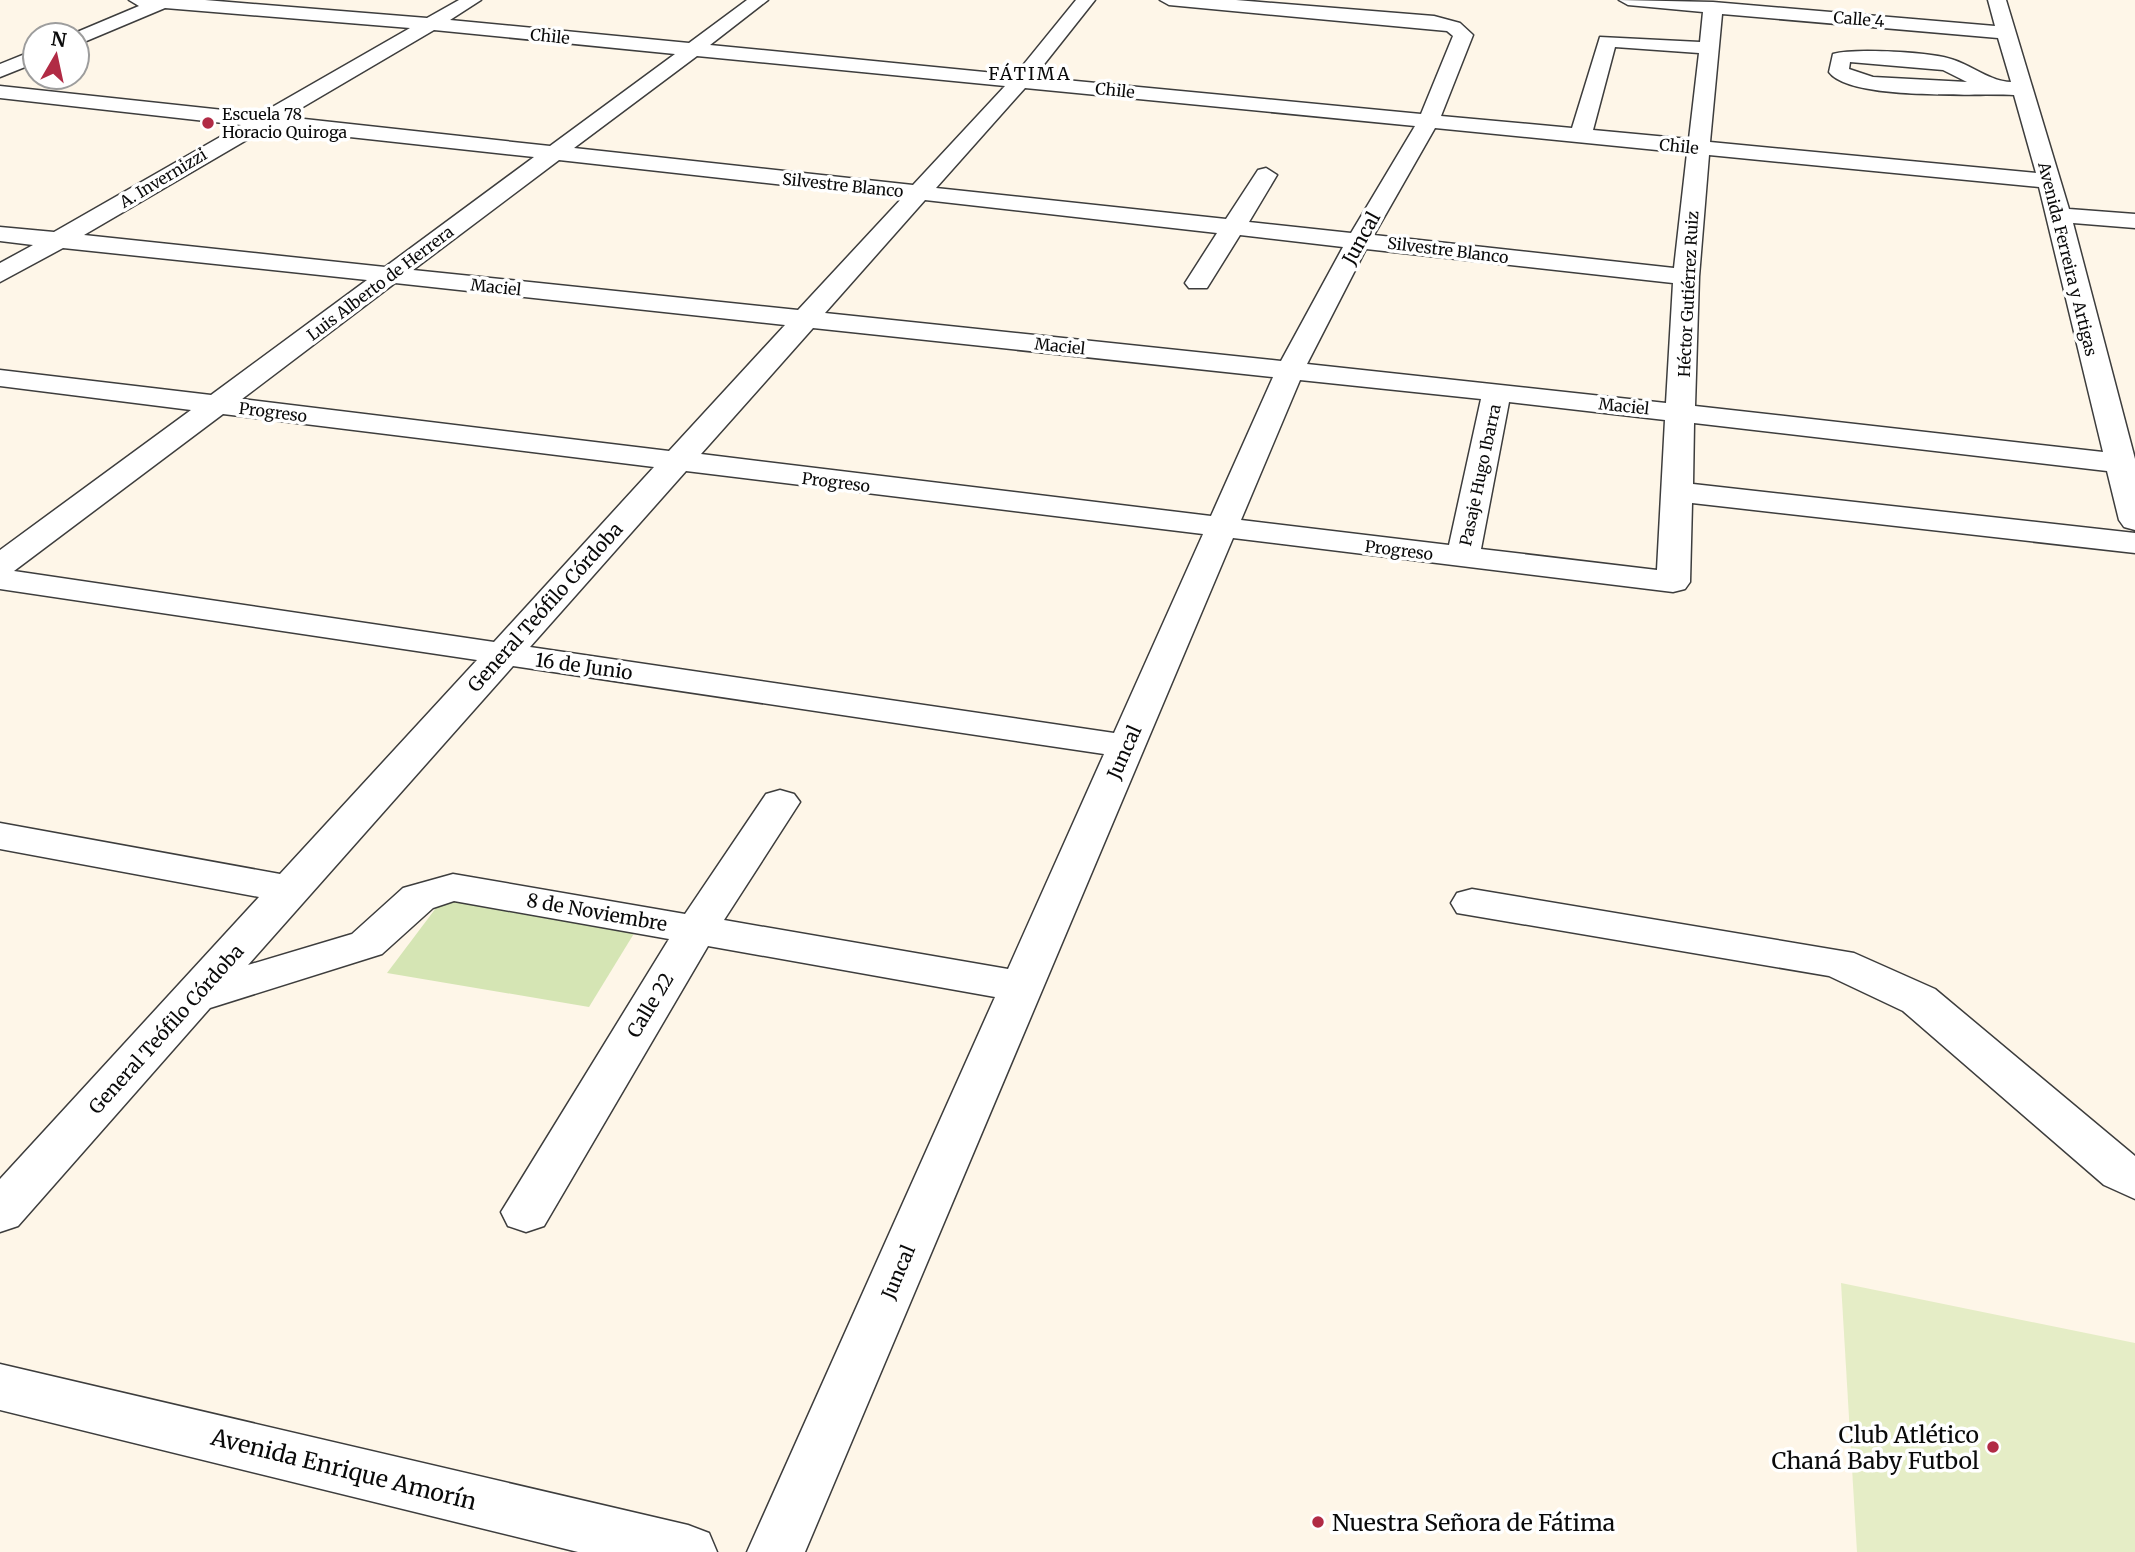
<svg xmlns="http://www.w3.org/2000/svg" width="2135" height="1552" font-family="Merriweather,serif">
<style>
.green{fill:#d5e5b4}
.pitch{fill:#e5edc6}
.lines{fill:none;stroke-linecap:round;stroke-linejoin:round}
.minor-casing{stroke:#3d3d3d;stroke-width:3}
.minor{fill:#fff;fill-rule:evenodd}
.poi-dot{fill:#b12b45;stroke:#fff;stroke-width:2.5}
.labels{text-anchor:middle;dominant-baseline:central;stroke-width:7;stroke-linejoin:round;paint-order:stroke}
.far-street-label{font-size:16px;fill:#0a0a0a;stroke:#fff}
.far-poi-label{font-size:16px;fill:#0a0a0a;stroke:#fff;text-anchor:start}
.far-neighbourhood-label{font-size:18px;letter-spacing:2px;fill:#0a0a0a;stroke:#fff}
.street-label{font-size:19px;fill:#0a0a0a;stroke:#fff}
.near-poi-label{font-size:23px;fill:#0a0a0a;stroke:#fff;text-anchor:end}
.near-street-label{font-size:23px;fill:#0a0a0a;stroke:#fff}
</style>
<rect width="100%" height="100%" fill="#fef6e8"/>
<path class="green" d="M445,896L638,927L589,1007L387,973Z"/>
<path class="pitch" d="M1841,1283L2135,1343V1552H1857Z"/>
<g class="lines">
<defs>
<path id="minor" d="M129,0H205L427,18L459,0H481L450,20L689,43L747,0H768L710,45L1015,75L1076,0H1095L1034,77L1421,114L1453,36L1447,31L1169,5L1160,0H1236L1434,16L1460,23L1473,35L1441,116L1572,128L1600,37L1700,42L1703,12L1628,5L1619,0L1713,2L1995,26L1988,0H2006L2069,209L2135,214V228L2073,223L2135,459V530L2124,527L2119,520L2107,471L1694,423L1693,484L2135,533V553L1692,503L1690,582L1685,589L1673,592L1233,538L805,1552H747L995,997L708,946L544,1226L526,1232L508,1226L501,1212L669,939L454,901L433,908L382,954L210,1008L18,1226L0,1232V1179L259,897L0,849V823L280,874L477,660L0,589V550L191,410L0,386V370L211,395L367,280L63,248L0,282V263L33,245L0,241V227L54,232L241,125L0,98V86L260,114L410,28L165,8L84,42L77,44V35H70L139,6ZM1722,14L1998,38L2011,82C1990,81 1974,67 1954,60C1933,52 1855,48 1833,54L1829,72C1850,101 1977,93 2014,95L2036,173L1710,142ZM434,30L675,54L550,146L286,117ZM1615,47L1699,53L1689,139L1593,130ZM697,56L1005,86L913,185L574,148ZM1850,62L1943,70L1967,82L1873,77L1849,69ZM1025,88L1415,126L1351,233L1249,222L1277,175L1266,168L1258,170L1226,219L936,188ZM267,128L534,157L385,267L84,235ZM1435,128L1687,153L1674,268L1374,235ZM1709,155L2039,187L2103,452L1695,406L1699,277ZM559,160L902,198L798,310L413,270ZM925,200L1217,233L1185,283L1189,288H1207L1240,235L1343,247L1281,361L825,313ZM1366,249L1673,283L1666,403L1307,364ZM395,283L785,325L669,451L242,399ZM813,328L1273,377L1211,516L701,454ZM1300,380L1481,399L1449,545L1241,520ZM1509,402L1665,420L1657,570L1481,549ZM223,414L654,467L494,642L14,571ZM686,471L1203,534L1114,733L530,647ZM513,666L1104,754L1008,969L724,920L800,802L794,794L780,790L766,794L685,914L453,874L403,888L352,934L248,965Z
M35,50V63L0,77V64Z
M1472,889L1854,953L1935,989L2135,1156V1199L2104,1185L1903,1011L1829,976L1457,913L1451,903L1457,893Z
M0,1364L688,1525L709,1533L717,1552H578L0,1410Z"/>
</defs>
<use href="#minor" class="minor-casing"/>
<use href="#minor" class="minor"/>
</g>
<g class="poi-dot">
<circle cx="208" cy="123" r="7"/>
<circle cx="1993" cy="1447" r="7"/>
<circle cx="1318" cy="1522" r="7"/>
</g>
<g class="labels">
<g class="far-street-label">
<text transform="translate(1859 19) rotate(5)">Calle 4</text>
<text transform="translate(550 36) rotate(6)">Chile</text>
<text transform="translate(1115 90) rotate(6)">Chile</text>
<text transform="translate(1679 146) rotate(6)">Chile</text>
<text transform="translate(163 178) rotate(-31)">A. Invernizzi</text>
<text transform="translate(843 185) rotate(6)">Silvestre Blanco</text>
<text transform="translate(1448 250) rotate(7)">Silvestre Blanco</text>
<text transform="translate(2068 259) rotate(76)">Avenida Ferreira y Artigas</text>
<text transform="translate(380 283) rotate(-37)">Luis Alberto de Herrera</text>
<text transform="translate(496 287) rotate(6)">Maciel</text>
<text transform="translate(1688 294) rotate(-87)">Héctor Gutiérrez Ruiz</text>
<text transform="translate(1060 346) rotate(6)">Maciel</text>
<text transform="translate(1624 406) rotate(6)">Maciel</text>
<text transform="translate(273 412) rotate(7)">Progreso</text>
<text transform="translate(1480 475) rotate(-78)">Pasaje Hugo Ibarra</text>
<text transform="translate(836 482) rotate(7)">Progreso</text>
<text transform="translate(1399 550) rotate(7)">Progreso</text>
</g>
<g class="far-poi-label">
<text x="222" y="114">Escuela 78<tspan x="222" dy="18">Horacio Quiroga</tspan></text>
</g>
<g class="far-neighbourhood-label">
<text x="1030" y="73">FÁTIMA</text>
</g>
<g class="street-label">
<text transform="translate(1361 238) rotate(-61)">Juncal</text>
<text transform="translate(545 607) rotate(-48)">General Teófilo Córdoba</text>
<text transform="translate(584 666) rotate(8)">16 de Junio</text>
<text transform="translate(1124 752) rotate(-66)">Juncal</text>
<text transform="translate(597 912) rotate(10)">8 de Noviembre</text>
<text transform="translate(650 1005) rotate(-59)">Calle 22</text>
<text transform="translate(166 1029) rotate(-48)">General Teófilo Córdoba</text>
<text transform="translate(898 1272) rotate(-67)">Juncal</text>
</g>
<g class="near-poi-label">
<text x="1979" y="1434">Club Atlético<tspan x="1979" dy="26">Chaná Baby Futbol</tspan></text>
<text x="1332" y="1522" text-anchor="start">Nuestra Señora de Fátima</text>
</g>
<g class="near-street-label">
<text transform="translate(344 1469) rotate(14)">Avenida Enrique Amorín</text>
</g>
</g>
<g transform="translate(56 56) rotate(9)"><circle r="33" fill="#ffffff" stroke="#9d9d9d" stroke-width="2"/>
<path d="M0-5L12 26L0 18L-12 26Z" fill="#b12b45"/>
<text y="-10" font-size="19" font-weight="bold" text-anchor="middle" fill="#0a0a0a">N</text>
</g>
</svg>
